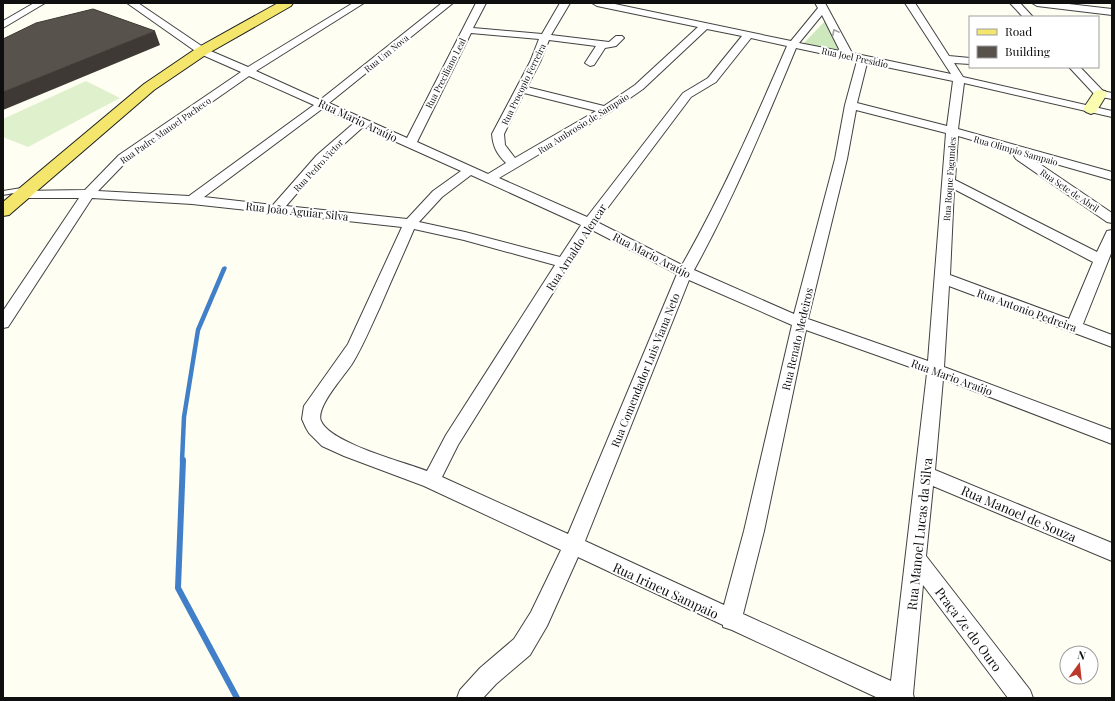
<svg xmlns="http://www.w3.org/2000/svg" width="1115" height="701" font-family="'Playfair Display',serif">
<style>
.green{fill:#cde8bc}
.pitch{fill:#dff0cd}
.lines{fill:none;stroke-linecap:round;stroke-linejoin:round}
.stream-far2{stroke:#4180c9;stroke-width:3.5}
.stream-far1{stroke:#4180c9;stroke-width:4.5}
.stream{stroke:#4180c9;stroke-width:6}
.lane-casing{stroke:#424242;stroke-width:2}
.street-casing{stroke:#424242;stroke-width:2}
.secondary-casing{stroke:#313131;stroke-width:2}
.primary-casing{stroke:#202020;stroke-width:2}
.lane{fill:#fff;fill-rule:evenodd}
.street{fill:#fff;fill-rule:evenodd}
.secondary{fill:#fafcaf;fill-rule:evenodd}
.primary{fill:#f4e66c;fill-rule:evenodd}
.shaded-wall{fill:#3e3935}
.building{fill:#58524c;stroke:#3e3935}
.oneway{stroke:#9f9f9f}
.labels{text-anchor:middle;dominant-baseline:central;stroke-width:4;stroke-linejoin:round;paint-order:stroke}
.far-street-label{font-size:9px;fill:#0f0f0f;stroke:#fff}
.street-label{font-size:11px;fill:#0f0f0f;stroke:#fff}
.near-street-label{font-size:13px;fill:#0f0f0f;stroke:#fff}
</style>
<rect width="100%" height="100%" fill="#fffef2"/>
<path class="green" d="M825,21L840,52L802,45Z"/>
<path class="pitch" d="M86,81L120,98L28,147L3,137V119Z"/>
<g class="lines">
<path class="stream-far2" d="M224,270L225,268"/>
<path class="stream-far1" d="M182,461L184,417L198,330L224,269"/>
<path class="stream" d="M183,460L178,588L237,698"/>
<defs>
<path id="lane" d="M28,187L30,188V190L3,195V191Z"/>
<path id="street" d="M34,3H45L3,28V21Z
M127,3H138L206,49L248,67L353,3H364L256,71L320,100L442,3H453L329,103L407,138L476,3H486L473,28L542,34L560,3H570L551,35L609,42L616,36H622L624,38L616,46L605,48L594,65L590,66L585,63L596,46L549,40L540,62L527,87L604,106L635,85L698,27L597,6L592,3H610L791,41L818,8L815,3H825L852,53L951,74L905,3H915L949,56L970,58V64L954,63L963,77L1112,111V117L964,83L958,129L1112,172V180L1028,156L1112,213V223L1107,222L1016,159L1014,156L1017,153L958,136L955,180L1097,252L1107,231L1112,230V251L1083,324L1112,335V347L949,286L944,367L1112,430V444L943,379L935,470L1112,543V561L933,486L926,556L1030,690L1033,698H1008L923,585L913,694L914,698H878L732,630L723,627V625L578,557L547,626L530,655L496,684L483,698H457L460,690L480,668L514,639L531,612L561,550L424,486L344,456L322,446L309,433L306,428L302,419L304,406L348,344L402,227L192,204L92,198L8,327L3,328V311L79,198H23L18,197L17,194L18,191L85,190L119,155L241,72L198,53ZM822,15L840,51L799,43ZM707,29L742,36L708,78L683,93L587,217L499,178L610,112L643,89ZM471,33L539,39L530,62L492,134C493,147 497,154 506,163L488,174L417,142ZM751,38L787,46C755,120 722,195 682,265L597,222L691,97L716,82ZM796,48L857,61L845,105L835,159L794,314L694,270C733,199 765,123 796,48ZM867,63L953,81L947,126L857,103ZM249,76L314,105L189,196L98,191L127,161ZM524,93L596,111L515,158L505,145L504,134ZM322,109L354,123L317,155L273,205L204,197ZM856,110L946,133L928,361L808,319L847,159ZM363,127L461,171L433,191L407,219L286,206L325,161ZM471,175L581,225L560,257L465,232L419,222L442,197ZM954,189L1093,262L1069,319L950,275ZM414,229L464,240L555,265L446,435L427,471C404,462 330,443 321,421C315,408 344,376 352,364C363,346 371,326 380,307C391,281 403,255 414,229ZM592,230L677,274L568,534L442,477L458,445ZM689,280L792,325L744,531L724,605L585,541ZM806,330L927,373L891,681L743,614L764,531Z
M1010,3H1020L1033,17H1023Z
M1032,3H1060L1112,9V15L1037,6Z
M1069,67H1080L1103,91L1112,93V99L1096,96Z"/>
<path id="secondary" d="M1100,90L1105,91L1107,94L1096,112L1091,114L1086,112L1083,109L1095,91Z"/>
<path id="primary" d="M278,3H293L291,6L207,54L154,90L9,215L3,216V202L144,84L197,48Z"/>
</defs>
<use href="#lane" class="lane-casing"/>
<use href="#street" class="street-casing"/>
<use href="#secondary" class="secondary-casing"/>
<use href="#primary" class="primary-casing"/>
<use href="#lane" class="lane"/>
<use href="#street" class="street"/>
<use href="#secondary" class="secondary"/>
<use href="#primary" class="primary"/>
</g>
<path class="shaded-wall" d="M155,31L160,45L3,110V92Z"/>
<path class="building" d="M93,9L155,31L3,92V39L36,23Z"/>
<defs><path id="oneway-chevron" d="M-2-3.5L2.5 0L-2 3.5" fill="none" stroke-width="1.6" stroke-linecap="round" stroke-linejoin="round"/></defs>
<use class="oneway" href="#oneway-chevron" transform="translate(835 32) rotate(-118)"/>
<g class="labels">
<g class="far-street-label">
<text transform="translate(386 53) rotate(-39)">Rua Um Nova</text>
<text transform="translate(855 57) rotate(12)">Rua Joel Presidio</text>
<text transform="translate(445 73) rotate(-63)">Rua Preciliano Leal</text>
<text transform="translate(523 84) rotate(-64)">Rua Procopio Ferreira</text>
<text transform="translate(583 123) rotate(-32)">Rua Ambrosio de Sampaio</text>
<text transform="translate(165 130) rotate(-35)">Rua Padre Manoel Pacheco</text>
<text transform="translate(1016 150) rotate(16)">Rua Olimpio Sampaio</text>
<text transform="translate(318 165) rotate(-47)">Rua Pedro Victor</text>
<text transform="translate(949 179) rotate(-86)">Rua Roque Fagundes</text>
<text transform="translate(1070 190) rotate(34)">Rua Sete de Abril</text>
</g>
<g class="street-label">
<text transform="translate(358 120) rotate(25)">Rua Mario Araújo</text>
<text transform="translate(297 211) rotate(6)">Rua João Aguiar Silva</text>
<text transform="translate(576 247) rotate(-57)">Rua Arnaldo Alencar</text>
<text transform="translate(652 255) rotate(27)">Rua Mario Araújo</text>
<text transform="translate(1027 310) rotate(20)">Rua Antonio Pedreira</text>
<text transform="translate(797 339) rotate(-77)">Rua Renato Medeiros</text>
<text transform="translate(645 370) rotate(-68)">Rua Comendador Luis Viana Neto</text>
<text transform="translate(952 377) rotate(20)">Rua Mario Araújo</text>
</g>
<g class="near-street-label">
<text transform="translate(1019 513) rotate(23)">Rua Manoel de Souza</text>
<text transform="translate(919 534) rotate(-84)">Rua Manoel Lucas da Silva</text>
<text transform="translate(666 590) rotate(25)">Rua Irineu Sampaio</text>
<text transform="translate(969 629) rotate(53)">Praça Ze do Ouro</text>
</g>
</g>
<rect width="1115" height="701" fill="none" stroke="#0f0f0f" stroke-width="8"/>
<rect x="969" y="16" width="130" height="52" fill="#ffffff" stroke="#9f9f9f"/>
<rect x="977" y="29" width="20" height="6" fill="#f4e66c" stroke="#9f9f9f"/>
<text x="1005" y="36" font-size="12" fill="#0f0f0f">Road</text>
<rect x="977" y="46" width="20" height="12" fill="#58524c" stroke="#9f9f9f"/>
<text x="1005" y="56" font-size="12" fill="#0f0f0f">Building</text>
<g transform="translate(1079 665) rotate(15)"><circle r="19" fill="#ffffff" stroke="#9f9f9f"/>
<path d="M0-3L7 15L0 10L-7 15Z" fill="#bc382b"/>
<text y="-6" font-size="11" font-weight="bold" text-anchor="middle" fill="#0f0f0f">N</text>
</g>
</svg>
